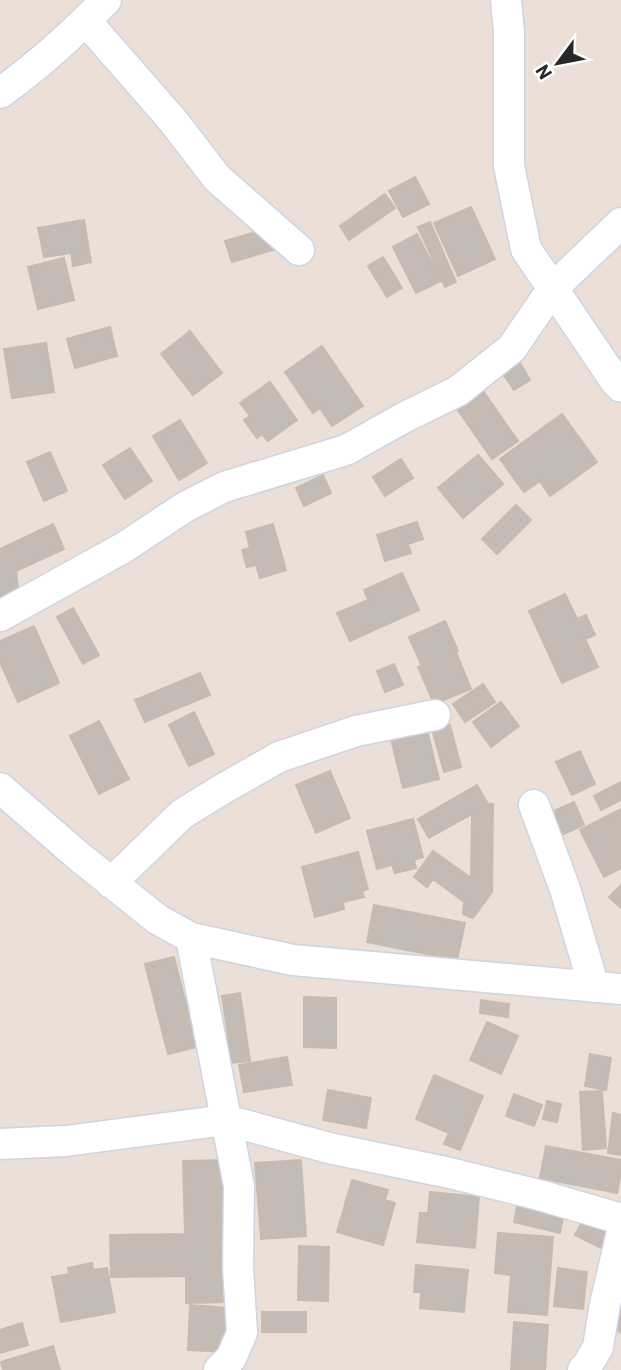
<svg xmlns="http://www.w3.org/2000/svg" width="621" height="1370" font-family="Barlow,sans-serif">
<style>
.building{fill:#c3bbb4;stroke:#c7bbb1;stroke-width:2}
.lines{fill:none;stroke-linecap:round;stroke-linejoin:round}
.minor-casing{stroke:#ccd5e3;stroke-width:33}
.minor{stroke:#fff;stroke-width:30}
</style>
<rect width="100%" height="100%" fill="#ecdfd7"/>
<path class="building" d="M415,177L429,204L403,217L389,191Z
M385,194L395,208L349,240L340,226Z
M471,207L495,259L458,276L434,223Z
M84,220L91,262L73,266L71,253L44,257L38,228Z
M430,222L456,282L445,287L418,227Z
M270,228L276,249L232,262L225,241Z
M417,234L441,281L416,293L393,247Z
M383,257L402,288L387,297L368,266Z
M64,258L74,300L38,309L28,267Z
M110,327L117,356L75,368L67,339Z
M190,331L222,373L193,395L161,354Z
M46,343L54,392L12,398L4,349Z
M322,346L363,406L332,426L320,408L313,413L285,372Z
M520,363L530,380L514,390L503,374Z
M270,382L297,420L268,441L262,434L257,438L244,420L250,416L240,403Z
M481,388L518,441L492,459L455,406Z
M562,414L597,462L550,496L540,481L524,492L500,459Z
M180,420L207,463L179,480L153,436Z
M130,448L152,481L125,499L103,465Z
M50,452L67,491L44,501L27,462Z
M478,455L503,484L463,518L438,488Z
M401,459L413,478L385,496L373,477Z
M323,475L331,493L304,506L296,488Z
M516,505L531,520L497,554L482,539Z
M417,522L423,539L408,544L411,553L385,561L377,535Z
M53,524L64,549L16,571L19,595L0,597V549Z
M273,524L286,570L260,578L256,565L247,567L242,550L250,548L246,532Z
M402,573L419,610L350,641L337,613L368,600L364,590Z
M565,594L577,619L586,615L595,635L585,639L598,667L562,683L529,611Z
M73,608L99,655L83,664L57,617Z
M445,621L458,651L456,652L471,689L434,704L418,667L422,666L409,637Z
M34,626L59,683L18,702L0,662V641Z
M394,664L403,685L385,692L377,671Z
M200,673L210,695L145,722L135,700Z
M483,684L495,702L465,722L453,704Z
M501,702L519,726L491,747L473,722Z
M194,712L214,754L189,766L169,725Z
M99,721L129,779L99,794L70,736Z
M450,725L461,767L444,772L432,729Z
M427,730L439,779L403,788L391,739Z
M580,751L595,784L572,795L556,762Z
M330,771L350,818L316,833L296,785Z
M621,782V800L601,810L594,796Z
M477,785L488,804H493L492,892L473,918L463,914L464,902L433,879L427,887L414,877L433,851L471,878L472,814L429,838L418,819Z
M574,802L584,825L557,837L547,814Z
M621,809V868L604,877L580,830Z
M413,819L423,857L414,860L416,868L395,873L392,865L377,869L367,831Z
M358,852L368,889L362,891L364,897L343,902L344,909L315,917L302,867Z
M621,885V908L609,897Z
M374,905L465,923L457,960L367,942Z
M174,957L197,1047L168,1054L145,964Z
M240,993L250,1061L232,1063L222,996Z
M304,997L336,998V1048L304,1047Z
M481,1000L509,1004L508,1017L480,1013Z
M487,1022L518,1036L501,1074L470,1060Z
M590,1054L611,1058L606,1090L585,1086Z
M287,1057L292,1085L244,1092L239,1065Z
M434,1075L483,1096L460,1150L444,1144L449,1133L416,1119Z
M328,1090L371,1098L366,1128L323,1120Z
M602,1091L606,1148L583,1150L580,1092Z
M514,1094L542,1105L534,1126L506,1116Z
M547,1101L561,1104L557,1122L543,1119Z
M613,1113L621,1115V1155L608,1153Z
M546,1146L621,1160V1172L617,1193L540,1178Z
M227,1160L230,1302L186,1303V1276L111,1277L110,1235L185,1234L183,1161Z
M301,1160L306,1236L261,1239L255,1163Z
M352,1180L388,1190L385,1200L395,1203L383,1245L337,1232Z
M430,1192L479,1197L475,1248L417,1242L420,1213H428Z
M518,1202L564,1213L560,1233L514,1222Z
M584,1218L612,1231L603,1249L575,1235Z
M498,1233L553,1237L547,1315L508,1312L511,1275L495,1273Z
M299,1246L329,1247L328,1301L298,1300Z
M92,1263L93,1270L107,1268L115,1312L61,1322L52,1277L69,1274L68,1268Z
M416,1265L468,1270L464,1312L420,1308L421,1292H414Z
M558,1268L587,1272L583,1309L554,1306Z
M621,1304V1333L607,1323Z
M190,1305L229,1308L227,1352L188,1350Z
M262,1312H306V1332H262Z
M514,1322L548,1325L545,1370H511Z
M22,1323L28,1345L0,1353V1330Z
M53,1346L60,1370H3L1,1362Z"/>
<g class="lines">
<defs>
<path id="minor" d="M506,0L509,33V166L526,249L616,382L621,387
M86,21L174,122L217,178L299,250
M0,93C38,66 74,33 106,0
M0,616L123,548L185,507L224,487L346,450L405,417L458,391L512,348L553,288L621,223
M0,788L76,854L157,919L191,938L293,960L621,989
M534,805L565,889L594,987
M111,883L182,814L221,790L279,757L356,731L435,715
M191,938L239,1186L238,1267L242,1333L231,1358L219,1370
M0,1144L66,1141L226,1120L329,1148L450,1173L539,1195L621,1219
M583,1370L587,1366L598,1347L605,1304L621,1236"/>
</defs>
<use href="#minor" class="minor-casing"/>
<use href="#minor" class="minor"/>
</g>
<g transform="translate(558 63) rotate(238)" stroke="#ffffff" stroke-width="5" paint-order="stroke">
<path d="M0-5L12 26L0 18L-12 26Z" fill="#282828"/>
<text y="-10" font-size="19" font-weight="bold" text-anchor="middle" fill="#282828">N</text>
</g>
</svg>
